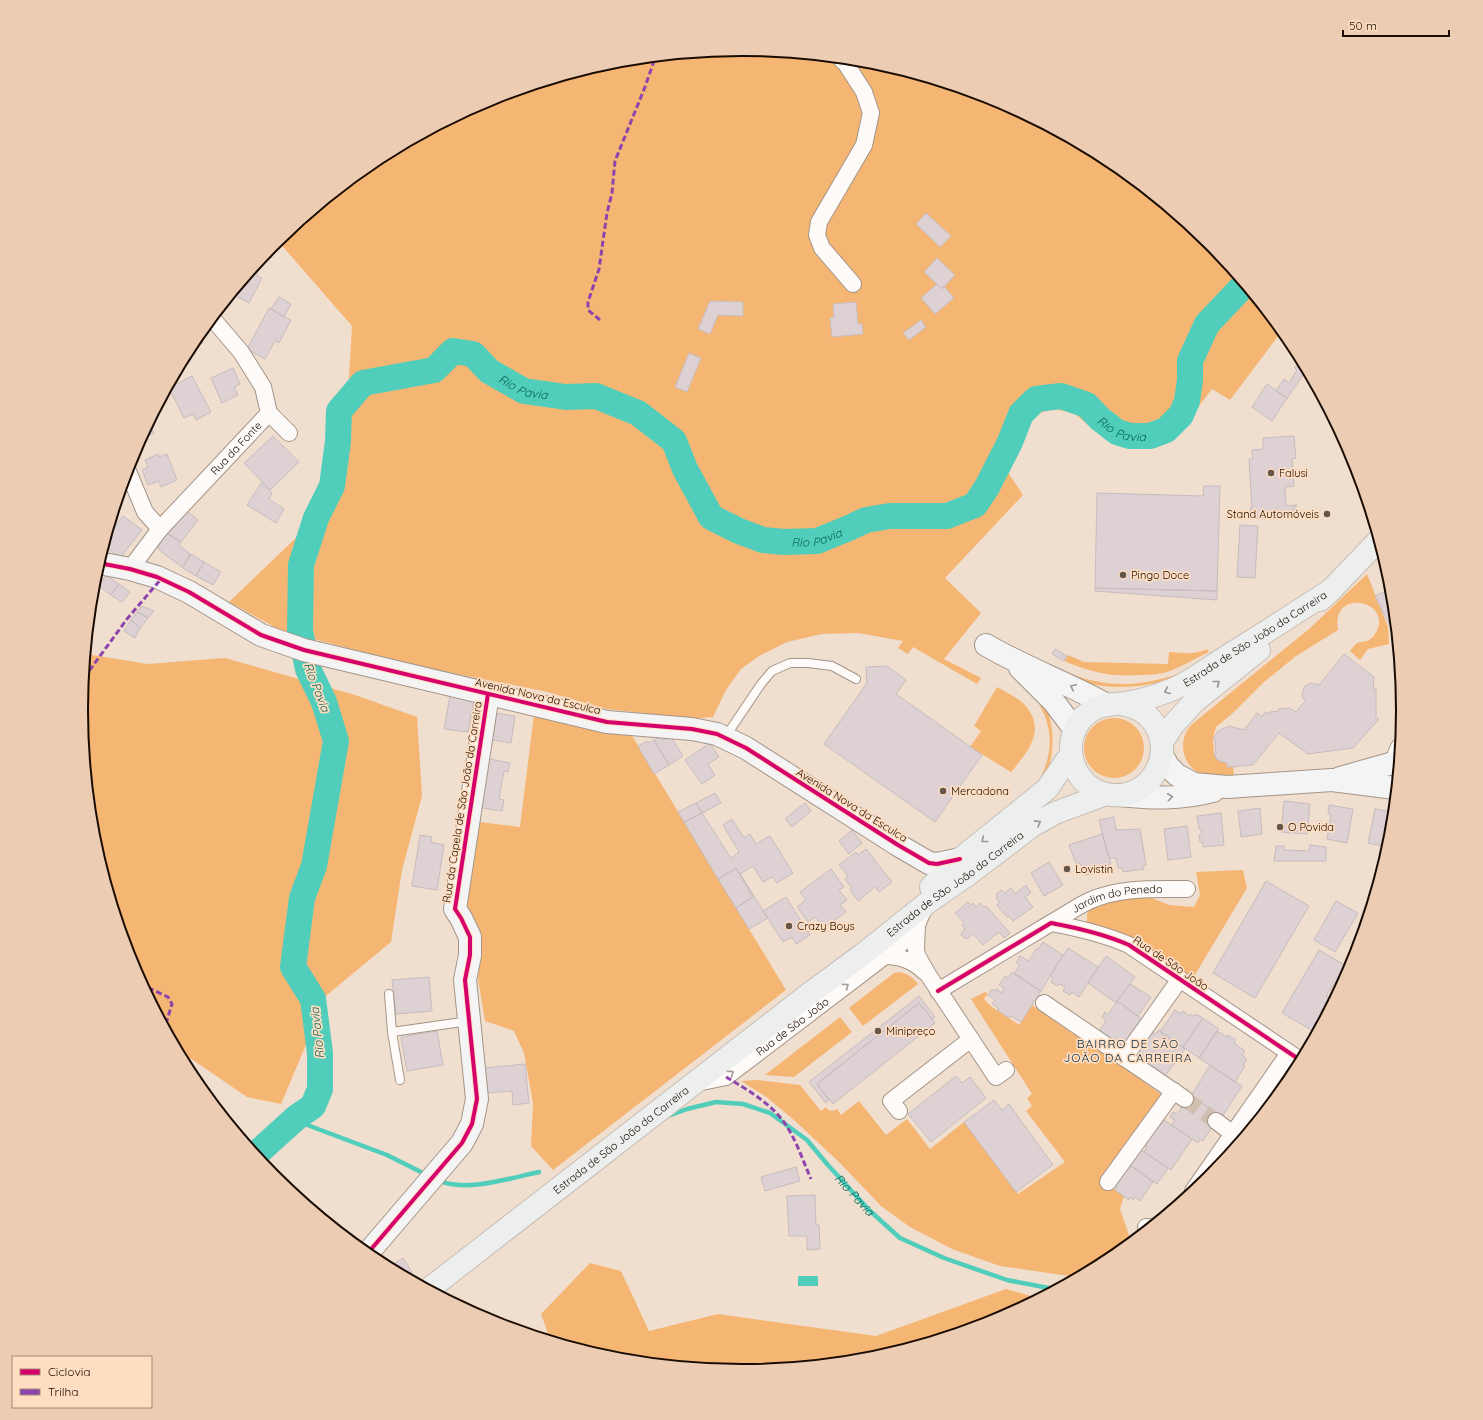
<svg xmlns="http://www.w3.org/2000/svg" width="1483" height="1420" font-family="Quicksand,sans-serif">
<style>
.green{fill:#f5b674}
.water{fill:#50cebb}
.lines{fill:none;stroke-linecap:round;stroke-linejoin:round}
.stream{stroke:#50cebb;stroke-width:4.5}
.river{stroke:#50cebb;stroke-width:26}
.building{fill:#ddd1d3;stroke:#c7bcbe}
.street-tunnel{stroke:#d0beb0;stroke-width:16;stroke-dasharray:16 8;stroke-linecap:butt}
.lane-casing{stroke:#a49588;stroke-width:10}
.street-casing{stroke:#a49588;stroke-width:18}
.secondary-casing{stroke:#a49588;stroke-width:24}
.primary-casing{stroke:#c7beb6;stroke-width:24}
.lane{stroke:#fdfaf8;stroke-width:8}
.street{stroke:#fdfaf8;stroke-width:16}
.secondary{stroke:#f5f4f4;stroke-width:22}
.primary{stroke:#edefef;stroke-width:22}
.quiet{stroke:#8e44ad;stroke-width:3;stroke-dasharray:6 3;stroke-linecap:butt}
.cycleway-casing{stroke:#feddc1;stroke-width:6}
.cycleway{stroke:#d6006c;stroke-width:4}
.oneway{stroke:#999490}
.oneway2{stroke:#9d9793}
.oneway3{stroke:#a29b96}
.poi-dot{fill:#65564a;stroke:#feddc1;stroke-width:1.5}
.labels{text-anchor:middle;dominant-baseline:central;stroke-width:3.5;stroke-linejoin:round;paint-order:stroke}
.street-label{font-size:11px;fill:#1a0c02;stroke:#feddc1}
.poi-label{font-size:11px;fill:#1a0c02;stroke:#feddc1;text-anchor:start}
.water-label{font-size:12px;font-style:italic;fill:#086358;stroke:#feddc1}
.neighbourhood-label{font-size:12px;letter-spacing:1px;fill:#072d45;stroke:#feddc1}
.rim{fill:none;stroke:#1a0c02;stroke-width:2}
</style>
<rect width="100%" height="100%" fill="#f0decf"/>
<path class="green" d="M742,49L871,62L995,99L1109,161L1209,243L1282,331L1230,400L1212,389L1185,424L1163,439L1128,443L1110,433L1088,425L1074,413L1053,409L1034,415L1022,434L1005,468L1023,495L945,578L981,613L944,659L981,678L977,684L913,647L908,654L898,648L903,641L858,633L822,634L787,642L759,656L741,669L726,690L713,717L678,720L642,713L607,709L543,691L408,664L280,630L229,602L342,494L352,326L277,240L374,160L489,99L613,62Z
M1367,574L1388,627L1389,644L1368,649L1360,660L1350,651C1352,649 1354,645 1356,644C1362,640 1369,644 1375,634C1396,601 1330,586 1338,630L1296,656L1264,682L1234,712L1216,727L1213,739L1214,754L1219,761L1227,763V767H1233L1234,775C1223,775 1209,778 1199,773C1181,763 1178,740 1191,725L1309,629Z
M1207,649L1209,652C1196,658 1183,666 1170,671C1161,674 1151,675 1142,675C1111,677 1093,673 1064,661L1068,655L1084,662L1168,664L1169,652C1182,653 1195,655 1207,649Z
M86,654L148,664L225,658L355,695L417,717L422,796L402,870L391,942L327,995L281,1104L247,1097L190,1058L182,1059L131,963L93,839L81,710Z
M1061,670C1103,688 1135,688 1178,674L1179,677C1146,687 1111,692 1077,680C1071,678 1066,673 1061,670Z
M997,687C1005,692 1017,697 1024,704C1047,729 1029,751 1011,772L970,747L981,731L974,726Z
M1041,700C1056,718 1055,755 1046,775C1044,779 1039,783 1036,786C1047,767 1054,745 1047,723C1046,716 1041,709 1039,703Z
M534,714L631,734L786,990L553,1170L531,1146L533,1103L524,1053L514,1031L485,1021L478,979L480,930L465,901L479,822L520,827Z
M1084 748a30 30 0 1 1 60 0a30 30 0 1 1-60 0Z
M1243,870L1247,888L1193,978L1137,940L1117,932L1087,923V914L1093,905L1128,897L1152,898L1169,905L1194,907L1200,895L1196,872Z
M900,972C908,974 913,977 918,984L863,1026L849,1008L894,973Z
M985,992L988,994L984,999L992,1007L1019,1025L1032,1005L1073,1034L1075,1032L1166,1098L1104,1182L1124,1196L1120,1209L1131,1241L1109,1260L1076,1277L1000,1266L952,1249L910,1227L881,1206L840,1163L794,1120L765,1096L741,1081L758,1080L800,1085L821,1111L826,1107L828,1110L833,1111L837,1109L841,1115L859,1101L886,1135L907,1119L930,1149L964,1122L1018,1194L1065,1162L1026,1111L1032,1106L1027,1098L1032,1094L971,999Z
M840,1017L852,1032L794,1077L765,1075Z
M590,1263L621,1271L649,1331L718,1314L876,1336L1006,1289L1038,1298L994,1321L870,1358L741,1371L612,1358L550,1339L541,1314Z"/>
<path class="water" d="M798,1276H818V1286H798Z"/>
<g class="lines">
<g class="stream">
<path id="s1" d="M668,1116L687,1109L716,1102L743,1104L770,1113L807,1140L827,1164L869,1210L900,1238L944,1258L1007,1280L1054,1289"/>
<path d="M294,1120L387,1155L427,1175"/>
<path d="M437,1180C465,1193 510,1178 539,1172"/>
</g>
<path class="river" id="s2" d="M255,1155L297,1117L313,1106L320,1089V1053L313,999L293,967L302,898L314,866L336,741L324,702L308,669L300,631L301,565L316,518L332,486L338,441L339,411L363,383L434,370L453,351L473,354L489,371L524,391L566,397L596,396L638,413L674,441L685,469L711,517L739,531L763,540L784,542L817,541L849,528L866,520L890,516H947L975,505L987,487L1010,442L1021,414L1036,399L1061,396L1087,405L1099,418L1117,432L1130,436H1150L1166,430L1181,415L1187,401L1190,380V361L1207,324L1244,285"/>
</g>
<path class="building" d="M926,213L951,236L940,247L916,224Z
M937,258L955,275L942,289L924,272Z
M261,259L264,260L256,275L262,278L249,303L232,294Z
M937,284L942,289L944,286L954,298L935,314L921,298Z
M279,297L291,304L284,317L271,309Z
M710,301L743,302V316L718,315L710,334L698,329Z
M856,302L858,324H862L863,334L832,337L830,318L834,317L833,304Z
M269,308L291,320L279,343L275,341L265,359L247,349Z
M921,320L926,327L909,340L903,333Z
M199,334L203,343L190,348L193,353L184,357L192,343Z
M689,353L701,358L687,392L675,387Z
M1303,365L1310,378L1303,375L1287,398L1276,391L1284,379L1289,383L1297,370L1294,367Z
M233,368L240,384L234,387L238,395L222,403L211,378Z
M192,376L211,412L196,420L193,414L184,418L169,388Z
M1267,384L1287,398L1272,421L1252,407Z
M149,423L154,433L145,438L147,441L136,447Z
M273,436L299,462L270,490L244,463Z
M1294,436L1296,458L1292,459L1294,486L1285,487L1286,506L1297,505L1289,516L1251,519L1250,508H1252L1249,459H1253L1252,450L1263,449V438Z
M158,454L159,457L167,454L177,480L161,487L159,481L148,485L142,470L148,467L145,460Z
M262,482L272,493L269,499L284,509L276,523L247,505Z
M1204,486H1220L1217,591L1095,588L1097,493L1203,496Z
M186,510L198,520L181,542L166,533Z
M123,516L142,530L120,558L104,545L107,536Z
M1240,525L1258,526L1255,578L1237,577Z
M166,533L181,542L179,545L190,554L182,567L160,551L158,546L159,541Z
M191,554L204,562L196,576L183,568Z
M204,562L221,572L213,585L196,576Z
M106,575L119,584L111,595L99,586Z
M119,584L130,592L122,602L111,595Z
M1095,588L1217,591V600L1095,591Z
M1391,589L1394,624L1390,626L1375,596Z
M142,606L154,611L148,618L137,612Z
M137,612L148,618L140,628L131,620Z
M131,620L140,628L135,638L124,631Z
M1055,649L1067,656L1064,661L1052,654Z
M1344,654L1374,677L1373,689H1376V718L1379,719L1353,748L1308,754L1279,733L1253,765L1227,767V763L1219,761L1216,758L1214,754H1216L1215,739H1213L1218,731L1229,726L1244,730L1257,713L1262,717L1265,712L1269,714L1270,712L1279,711V709L1289,708L1296,712L1305,701L1302,696L1304,687L1310,683L1319,685Z
M887,666L906,680L896,694L982,755L935,822L824,744L867,683L866,667Z
M450,696L474,700L468,732L444,729Z
M489,712L515,716L511,743L485,739Z
M670,735L683,756L669,765L654,740L661,736L663,740Z
M654,740L669,765L654,774L638,746L648,741L649,743Z
M710,743L719,757L708,764L715,775L702,784L685,760Z
M484,758L510,763L508,772L504,771L499,799L504,800L502,811L476,807Z
M715,793L721,803L702,813L696,803Z
M1284,801L1310,804L1307,834L1281,832Z
M696,803L702,813L684,822L678,812Z
M805,803L811,811L792,827L785,819Z
M1329,805L1353,809L1347,843L1327,839L1331,814H1328Z
M1388,807L1393,808L1387,847L1368,843L1375,809L1387,811Z
M1260,808L1262,834L1241,837L1238,811Z
M702,813L731,858L739,852L723,825L732,819L744,838L750,834L756,844L770,836L793,873L777,883L772,877L763,882L753,866L740,874L768,918L749,929L736,908L753,897L736,868L718,879L684,822Z
M1221,813L1224,845L1203,847L1202,842H1200L1199,835H1202L1201,829H1199L1197,816Z
M1114,817L1116,830L1140,829L1146,865L1143,866L1144,869L1123,872L1122,868H1118L1116,858H1109L1099,820Z
M1187,826L1191,857L1168,860L1164,829Z
M852,830L862,843L849,854L839,841Z
M1102,834L1111,864L1103,866L1104,872L1085,875L1080,863L1076,864L1069,845Z
M420,835L432,837L431,842L444,845L437,890L412,886Z
M1310,845L1326,847V861H1274L1276,846H1284V850L1309,851Z
M866,849L892,882L879,892L875,887L858,901L850,890L852,888L845,879L848,876L839,865L856,852L858,855Z
M1049,862L1063,885L1044,896L1031,873Z
M736,868L753,897L736,908L718,879Z
M831,869L844,887L839,890L847,900L840,905L846,912L824,928L815,917L808,922L797,907L806,900L800,892Z
M1266,881L1309,906L1255,998L1213,973Z
M1026,885L1031,893L1025,897L1033,907L1013,921L1009,916L1007,917L997,905L1000,903L996,898L998,897L996,894L1002,890L1005,893L1011,888L1015,894Z
M786,897L810,935L796,944L792,937L783,942L763,911Z
M1336,901L1358,913L1335,952L1314,940Z
M968,902L971,905L973,903L976,907L980,903L984,907L986,906L1010,933L1004,938L999,932L983,945L973,934L969,938H964L961,935L962,932L965,929L962,925L964,923L955,913Z
M1043,942L1063,955L1041,991L1014,974L1020,965L1016,963L1020,956L1029,961L1036,949L1037,950Z
M1068,948L1098,967L1079,997L1072,992L1070,995L1063,991L1065,987L1059,984L1058,986L1051,982L1053,978L1050,976Z
M1319,950L1350,968L1340,985L1335,982L1326,996L1333,1000L1315,1032L1282,1013Z
M1106,956L1135,977L1116,1003L1088,983Z
M1012,972L1041,991L1021,1022L1011,1016L1010,1018L997,1010L999,1009L992,1004L995,1000L988,995L992,989L995,991L996,989L1002,993L1004,988L999,985L1005,976L1008,978Z
M429,977L432,1011L396,1014L392,980Z
M1130,984L1151,997L1138,1016L1117,1001Z
M919,996L935,1017L932,1019L919,1003L817,1084L829,1100L826,1103L809,1082Z
M1117,1001L1143,1020L1123,1049L1099,1031L1106,1021L1102,1017L1105,1012L1108,1015Z
M919,1003L935,1023L833,1104L817,1084Z
M1175,1010L1181,1014L1183,1011L1189,1016L1190,1014L1194,1016L1196,1014L1203,1018L1183,1047L1160,1032Z
M1203,1018L1219,1029L1199,1058L1183,1047Z
M1159,1030L1185,1049L1165,1076L1138,1058L1140,1056L1136,1053L1152,1032L1155,1034Z
M437,1031L443,1065L407,1071L401,1037Z
M1217,1031L1227,1037L1228,1035L1236,1040L1234,1043L1245,1051L1242,1055L1247,1059L1243,1065L1245,1066L1235,1082L1199,1058Z
M525,1064L529,1103L513,1105L512,1091L486,1093L483,1068Z
M1210,1065L1242,1086L1222,1117L1191,1096Z
M956,1076L962,1083L970,1077L986,1098L931,1142L908,1114Z
M1191,1096L1217,1114L1216,1121L1203,1141L1200,1139L1198,1143L1171,1125L1175,1120L1170,1117L1173,1112L1177,1114Z
M994,1100L1002,1110L1009,1104L1053,1165L1016,1192L964,1122Z
M1164,1120L1192,1139L1171,1170L1144,1152L1147,1146L1144,1144L1158,1123L1160,1125Z
M1141,1150L1168,1168L1157,1184L1130,1165Z
M1130,1165L1153,1182L1140,1201L1135,1197L1133,1200L1130,1197L1129,1200L1115,1190L1117,1187L1115,1185Z
M796,1167L800,1181L765,1191L761,1177Z
M815,1195L816,1225H819L820,1249L807,1250V1236H789L787,1196Z
M403,1258L412,1272L405,1276L396,1271L392,1265Z"/>
<g class="lines">
<path class="street-tunnel" d="M1185,1099L1216,1121"/>
<defs>
<path id="lane" d="M726,736L761,684L772,671L790,663H808L832,666L856,679
M389,994L392,1032L469,1021
M392,1032L400,1080"/>
<g id="street">
<path d="M841,59L846,64L864,92L871,113L864,145L819,222L817,235L822,248L853,284"/>
<path d="M269,413L289,433"/>
<path d="M127,469L145,512L160,529"/>
<path id="s3" d="M130,569L160,529L269,413L263,387L241,352L212,318"/>
<path d="M1396,754L1399,747"/>
<path id="s4" d="M1051,923C1064,916 1076,907 1089,901C1119,887 1155,889 1187,889"/>
<path d="M917,925L916,949L917,955L927,973L996,1077L1006,1070"/>
<path d="M884,956C901,956 913,961 925,972"/>
<path d="M938,991L1051,923C1078,928 1104,934 1129,945L1300,1060"/>
<path d="M1044,1003L1185,1099"/>
<path d="M1124,1058L1180,979"/>
<path id="s5" d="M697,1083L726,1077L906,940L917,925L925,906"/>
<path d="M899,1111L891,1101L971,1039"/>
<path d="M1216,1121L1233,1134"/>
<path d="M1108,1182L1174,1091"/>
<path d="M1193,1191L1289,1053"/>
<path d="M1146,1227H1149"/>
</g>
<path id="secondary" d="M99,563L130,569L157,577L189,592L261,635L304,650L607,722L692,729L717,734L746,748L898,845L929,863L937,864L960,859
M986,645C1025,668 1068,683 1107,705
M1020,668L1054,702L1075,730
M1162,755L1168,766L1177,775L1194,784L1227,787L1332,780L1395,788
M1340,778L1393,763
M1117,795C1151,798 1180,800 1213,791
M367,1254L462,1143L472,1124L477,1099L465,980L470,955V937L461,918L455,909L488,694"/>
<g id="primary">
<path d="M1320,600L1331,590L1378,541"/>
<path id="s6" d="M1122,704C1131,706 1142,709 1149,717C1180,749 1151,804 1106,794C1070,786 1058,736 1088,713C1100,703 1116,705 1131,702C1147,699 1165,693 1180,686C1197,677 1213,665 1229,655C1263,634 1297,612 1331,590"/>
<path d="M1162,742L1173,725L1194,702L1259,650"/>
<path d="M931,887L960,859L1047,789L1071,754"/>
<path id="s7" d="M429,1289L813,991L862,955L927,903L966,876L1032,826L1055,813L1106,794"/>
</g>
</defs>
<use href="#lane" class="lane-casing"/>
<use href="#street" class="street-casing"/>
<use href="#secondary" class="secondary-casing"/>
<use href="#primary" class="primary-casing"/>
<use href="#lane" class="lane"/>
<use href="#street" class="street"/>
<use href="#secondary" class="secondary"/>
<use href="#primary" class="primary"/>
<path class="quiet" d="M600,320L588,310V302L599,269L607,213L612,193L615,161L645,87L655,58
M84,678L127,619L161,579
M141,982L151,989L168,997L172,1004L165,1027
M726,1077C748,1090 772,1104 786,1125C797,1142 803,1161 811,1179"/>
<defs>
<path id="cycleway" d="M99,563L130,569L157,577L189,592L261,635L304,650L607,722L692,729L717,734L746,748L898,845L929,863L937,864L960,859
M938,991L1051,923C1078,928 1104,934 1129,945L1300,1060
M367,1254L462,1143L472,1124L477,1099L465,980L470,955V937L461,918L455,909L488,694"/>
</defs>
<use href="#cycleway" class="cycleway-casing"/>
<use href="#cycleway" class="cycleway"/>
</g>
<defs><path id="oneway-chevron" d="M-2-3.5L2.5 0L-2 3.5" fill="none" stroke-width="1.6" stroke-linecap="round" stroke-linejoin="round"/></defs>
<g class="oneway">
<use href="#oneway-chevron" transform="translate(1217 683) rotate(-38)"/>
<use href="#oneway-chevron" transform="translate(1167 691) rotate(158)"/>
<use href="#oneway-chevron" transform="translate(1038 823) rotate(-28)"/>
<use href="#oneway-chevron" transform="translate(984 840) rotate(141)"/>
</g>
<g class="oneway2">
<use href="#oneway-chevron" transform="translate(1073 687) rotate(-155)"/>
<use href="#oneway-chevron" transform="translate(1170 797) rotate(-6)"/>
</g>
<g class="oneway3">
<use href="#oneway-chevron" transform="translate(846 986) rotate(-37)"/>
<use href="#oneway-chevron" transform="translate(731 1073) rotate(-36)"/>
</g>
<g class="poi-dot">
<circle cx="1271" cy="473" r="4"/>
<circle cx="1327" cy="514" r="4"/>
<circle cx="1123" cy="575" r="4"/>
<circle cx="943" cy="791" r="4"/>
<circle cx="1280" cy="827" r="4"/>
<circle cx="1067" cy="869" r="4"/>
<circle cx="789" cy="926" r="4"/>
<circle cx="878" cy="1031" r="4"/>
</g>
<g class="labels">
<g class="street-label">
<text stroke="none"><textPath href="#s3" startOffset="161">Rua da Fonte</textPath></text>
<text stroke="none"><textPath href="#s6" startOffset="436">Estrada de São João da Carreira</textPath></text>
<text transform="translate(538 696) rotate(13)">Avenida Nova da Esculca</text>
<text transform="translate(462 802) rotate(-81)">Rua da Capela de São João da Carreira</text>
<text transform="translate(852 805) rotate(32)">Avenida Nova da Esculca</text>
<text stroke="none"><textPath href="#s7" startOffset="664">Estrada de São João da Carreira</textPath></text>
<text stroke="none"><textPath href="#s4" startOffset="72">Jardim do Penedo</textPath></text>
<text transform="translate(1171 963) rotate(34)">Rua de São João</text>
<text stroke="none"><textPath href="#s5" startOffset="113">Rua de São João</textPath></text>
<text stroke="none"><textPath href="#s7" startOffset="243">Estrada de São João da Carreira</textPath></text>
</g>
<g class="poi-label">
<text x="1279" y="473">Falusi</text>
<text x="1319" y="514" text-anchor="end">Stand Automóveis</text>
<text x="1131" y="575">Pingo Doce</text>
<text x="951" y="791">Mercadona</text>
<text x="1288" y="827">O Povida</text>
<text x="1075" y="869">Lovistin</text>
<text x="797" y="926">Crazy Boys</text>
<text x="886" y="1031">Minipreço</text>
</g>
<g class="water-label">
<text stroke="none"><textPath href="#s2" startOffset="1014">Rio Pavia</textPath></text>
<text stroke="none"><textPath href="#s2" startOffset="1760">Rio Pavia</textPath></text>
<text stroke="none"><textPath href="#s2" startOffset="1375">Rio Pavia</textPath></text>
<text transform="translate(317 687) rotate(69)">Rio Pavia</text>
<text transform="translate(317 1033) rotate(-96)">Rio Pavia</text>
<text stroke="none"><textPath href="#s1" startOffset="224">Rio Pavia</textPath></text>
</g>
<g class="neighbourhood-label">
<text x="1128" y="1043">BAIRRO DE SÃO<tspan x="1128" dy="14">JOÃO DA CARREIRA</tspan></text>
</g>
</g>
<path d="M0 0H1483V1420H0ZM88 710a654 654 0 1 1 1308 0a654 654 0 1 1-1308 0Z" fill="#ecccb2" fill-rule="evenodd"/>
<path class="rim" d="M88 710a654 654 0 1 1 1308 0a654 654 0 1 1-1308 0Z"/>
<rect x="12" y="1356" width="140" height="52" fill="#feddc1" stroke="#a38975"/>
<rect x="20" y="1369" width="20" height="6" fill="#d6006c" stroke="#a38975"/>
<text x="48" y="1376" font-size="12" fill="#1a0c02">Ciclovia</text>
<rect x="20" y="1389" width="20" height="6" fill="#8e44ad" stroke="#a38975"/>
<text x="48" y="1396" font-size="12" fill="#1a0c02">Trilha</text>
<path d="M1343 30v6h106v-6" fill="none" stroke="#1a0c02" stroke-width="2"/>
<text x="1349" y="30" font-size="12" fill="#1a0c02" stroke="#feddc1" stroke-width="3" paint-order="stroke">50 m</text>
</svg>
